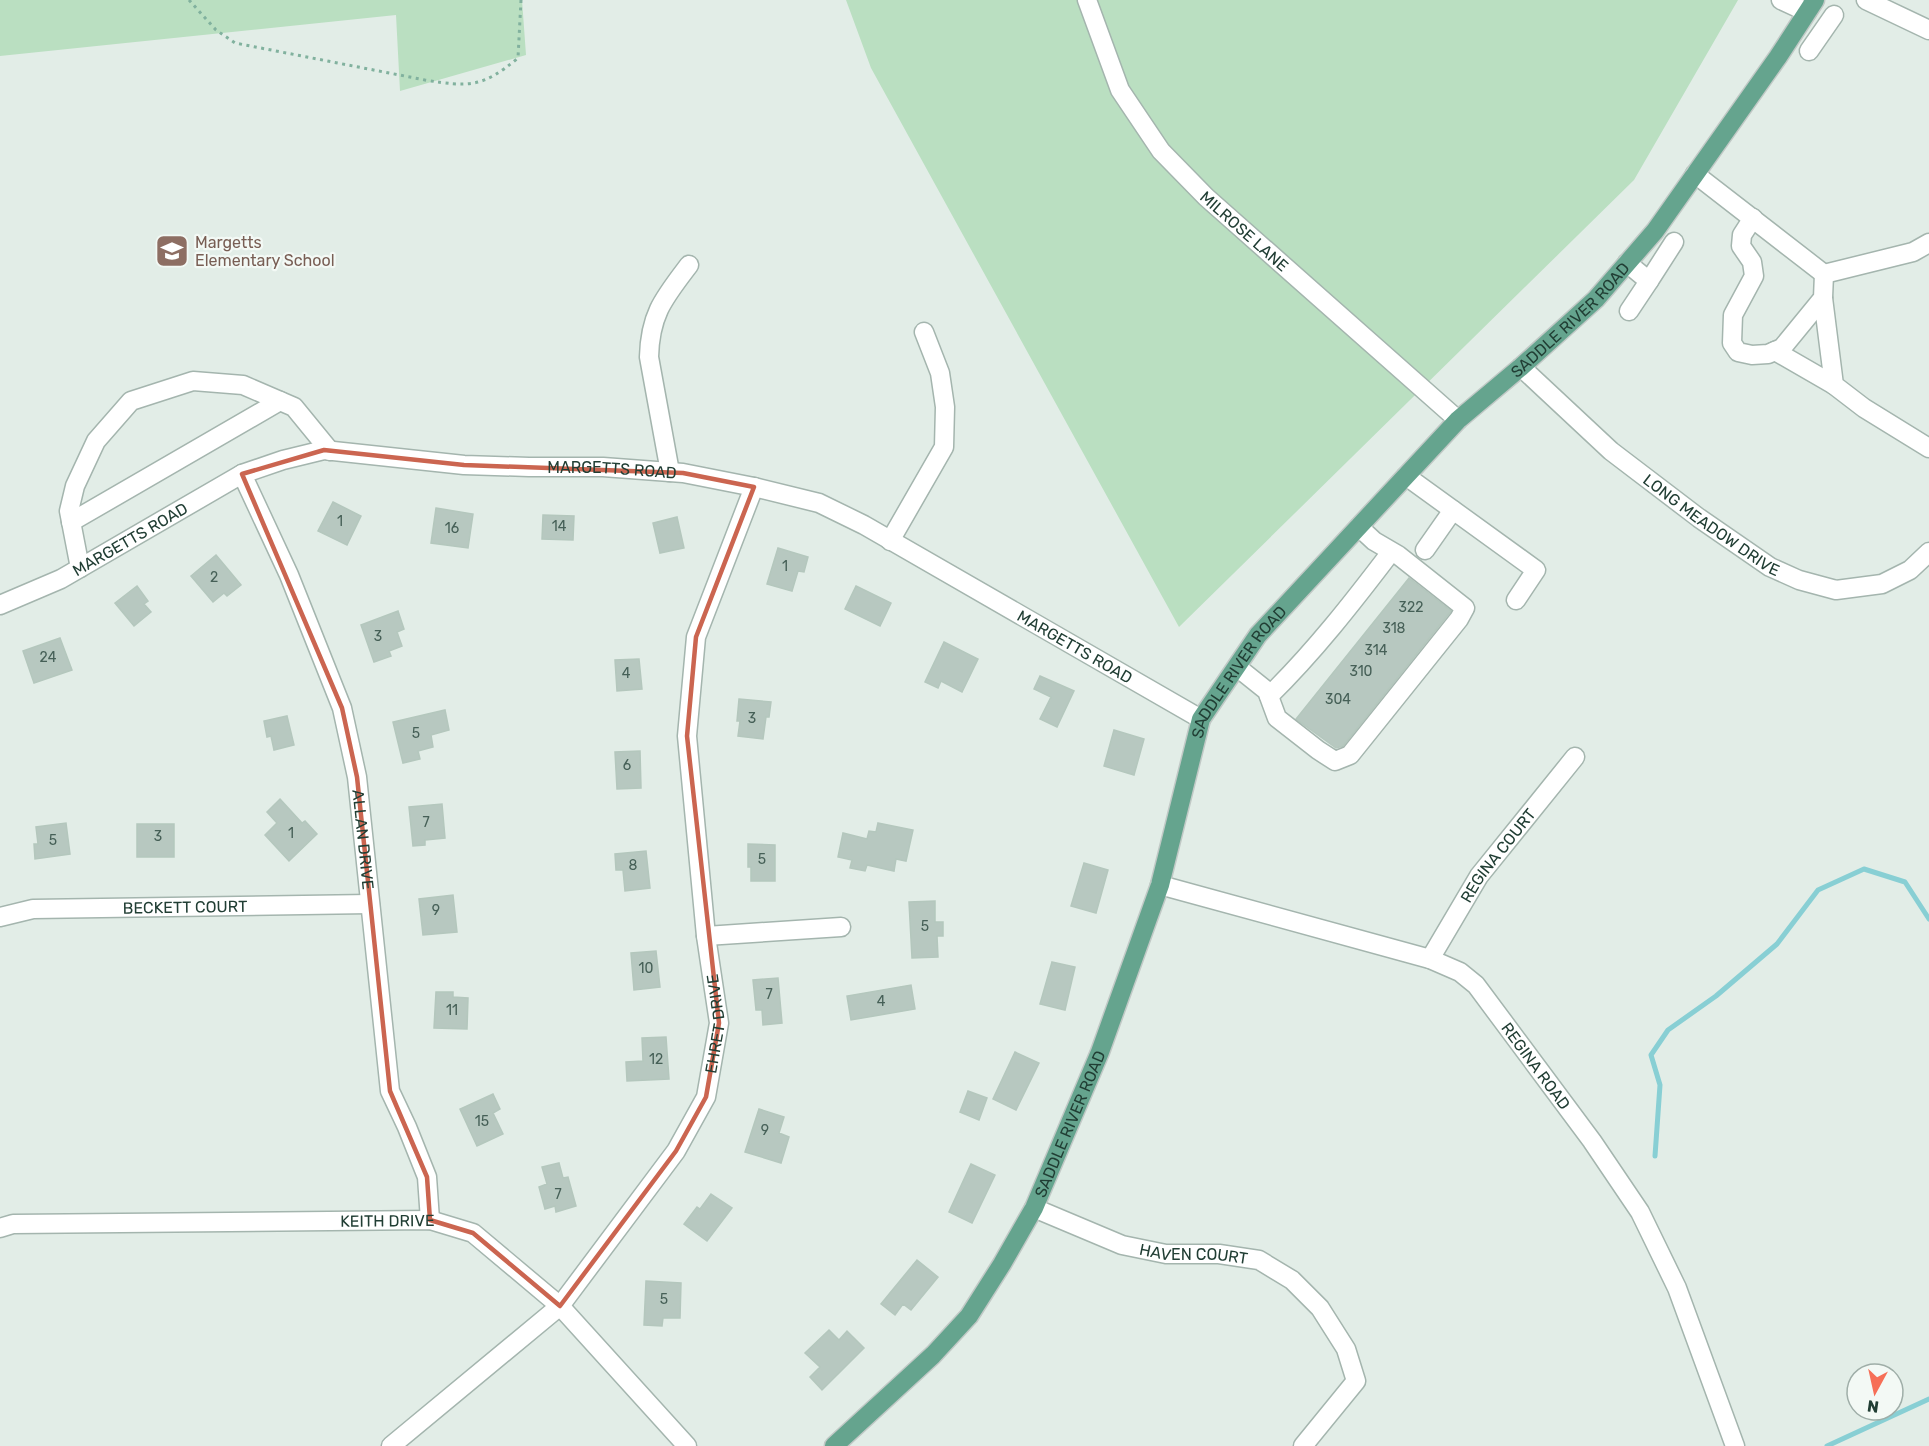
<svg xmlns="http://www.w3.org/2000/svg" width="1929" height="1446" font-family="Rubik,sans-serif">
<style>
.green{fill:#badfc1}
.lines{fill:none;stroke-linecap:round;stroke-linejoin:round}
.stream{stroke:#88cfd4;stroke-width:5}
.building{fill:#b7c8c0;stroke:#b4c7bd;stroke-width:1.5}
.minor-casing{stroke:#a4b5ae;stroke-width:21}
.major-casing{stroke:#c1c9c6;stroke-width:21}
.path{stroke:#81b19e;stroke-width:3;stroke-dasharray:3 4.5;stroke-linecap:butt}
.minor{stroke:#fff;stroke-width:18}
.major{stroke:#65a48e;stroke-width:18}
.marked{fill:none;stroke:#cb6550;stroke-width:4.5;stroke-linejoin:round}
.labels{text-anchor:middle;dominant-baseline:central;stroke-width:4.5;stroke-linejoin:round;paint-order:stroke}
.number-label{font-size:14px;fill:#466057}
.street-label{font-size:16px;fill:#213e34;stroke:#f3f9f5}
.education-label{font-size:16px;fill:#785e54;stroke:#f3f9f5;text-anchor:start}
</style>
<rect width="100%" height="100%" fill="#e2ede7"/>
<path class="green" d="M0,0H522L526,55L400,91L396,15L0,56Z
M846,0H1738L1634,180L1179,627L871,68Z"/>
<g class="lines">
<path class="stream" d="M1655,1156L1660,1085L1651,1055L1668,1030L1716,996L1777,944L1818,890L1864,869L1905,882L1929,919
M1827,1446L1929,1399"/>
</g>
<path class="building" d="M333,502L361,516L347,545L318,531Z
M436,508L473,514L468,548L431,543Z
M543,515L574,516L573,540L542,539Z
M677,517L684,548L660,553L653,523Z
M778,548L808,557L804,572L798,571L792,591L767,584Z
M216,555L241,585L227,596L224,593L213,602L191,576Z
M1409,578L1451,611L1343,746L1336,748L1296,719Z
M137,586L148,601L144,604L151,612L134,626L115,603Z
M856,586L891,603L880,626L845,609Z
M398,611L404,629L397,632L402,646L389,651L391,656L374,662L361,625Z
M60,638L72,670L34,683L23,651Z
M944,642L978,659L962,692L941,681L938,688L925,682Z
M639,659L642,689L617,691L615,660Z
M1040,676L1074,691L1057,727L1040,719L1051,697L1034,689Z
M739,699L771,702L769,717H766L763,739L738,736L740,721H737Z
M445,710L449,730L431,735L433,747L418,751L420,759L403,763L393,722Z
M287,716L294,745L274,750L271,736L267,737L264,721Z
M1114,730L1144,739L1134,775L1104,766Z
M640,751L641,788L617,789L615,752Z
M280,799L302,823L305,821L317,834L289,861L265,835L277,823L267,812Z
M442,804L445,838L425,840V845L413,846L409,807Z
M66,823L70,854L35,859L34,844H38L36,827Z
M878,823L913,830L906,861L896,859L894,871L867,865L865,871L850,868L852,860L838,857L843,833L867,839L869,831L876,832Z
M137,824H174V857H137Z
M748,844L775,845V881H751V867H748Z
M646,851L650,888L625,891L623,870H616L615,854Z
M1084,863L1108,870L1096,913L1071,906Z
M453,895L457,932L423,935L419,899Z
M935,901V922H943V936H937L938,957L912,958L909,902Z
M656,951L660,987L634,990L631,953Z
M1052,962L1075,967L1065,1010L1040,1004Z
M778,978L782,1023L763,1025L762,1010H756L753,980Z
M911,985L915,1009L851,1020L847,996Z
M436,992H453V997L468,998L467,1029L434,1028Z
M666,1037L669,1079L627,1081L626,1062L643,1061L642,1038Z
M1015,1052L1039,1063L1016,1110L993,1099Z
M968,1091L987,1098L979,1120L960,1112Z
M493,1094L500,1109L493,1113L503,1134L477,1146L460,1109Z
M759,1109L784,1117L779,1133L789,1137L781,1163L745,1152Z
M559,1163L563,1178L568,1177L576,1206L556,1212L555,1206L545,1209L539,1187L547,1184L542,1167Z
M971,1164L995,1175L972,1223L949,1212Z
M711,1194L732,1208L707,1241L684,1224L697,1207L700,1209Z
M917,1260L938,1277L911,1310L903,1304L895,1315L881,1304Z
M646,1281L681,1283L680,1318H663L662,1326L644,1325Z
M829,1330L839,1340L847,1331L864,1348L822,1390L810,1377L820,1367L805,1353Z"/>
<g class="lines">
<defs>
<g id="minor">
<path id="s1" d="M1087,0L1120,90L1161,151L1206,197L1458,420"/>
<path d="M1781,0L1807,12"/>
<path d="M1866,0L1929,30"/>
<path d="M1809,51L1834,15"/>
<path d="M1695,174L1824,274L1913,252L1929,243"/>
<path d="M1753,218L1742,235L1741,246L1752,262L1754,276L1733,315L1732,343L1738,352L1752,355L1768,354L1782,348L1823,298L1824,274"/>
<path d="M1627,263L1649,281L1629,311"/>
<path d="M1649,281L1674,242"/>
<path d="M1823,298L1834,385L1864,408L1929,448"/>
<path d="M1775,351L1834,385"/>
<path id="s2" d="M1521,367L1611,451L1699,518L1770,567L1799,580L1836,590L1882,584L1910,570L1929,552"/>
<path d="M670,472L649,357C650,314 664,298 689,265"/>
<path id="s3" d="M242,474L289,575L342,708L357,777L390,1091L407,1127L427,1177L430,1220"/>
<path d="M1406,476L1536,570L1516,600"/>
<path d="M71,522L280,401"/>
<path d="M890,541L944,447L945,407L940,373L924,332"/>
<path d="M1425,550L1453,510"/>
<path d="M80,568L69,511L75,486L96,441L131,401L193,381L243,385L294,407L330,451"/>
<path id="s4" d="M0,605L61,579L242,474L283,460L324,450L464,465L529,467H603L683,473L754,487L819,503L864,525L1201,719"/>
<path d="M1237,667L1267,691L1277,718L1318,750L1335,761L1350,755L1459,619L1465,608L1398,555L1374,541L1359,527"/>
<path d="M1269,696C1314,652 1353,602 1391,552"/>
<path id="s5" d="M1160,885L1430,959L1460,972L1476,985L1592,1141L1640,1212L1677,1288L1735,1446"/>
<path id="s6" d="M0,917L33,909L370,904"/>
<path d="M706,936L841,927"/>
<path id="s7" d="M1430,959L1479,876L1575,757"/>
<path id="s8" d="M1034,1208L1122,1245L1166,1254H1219L1259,1260L1292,1280L1320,1308L1346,1349L1356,1381L1303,1446"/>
<path id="s9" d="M0,1228L13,1224L430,1220L473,1233L560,1306L687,1446"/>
<path id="s10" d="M391,1446L560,1306L676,1151L706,1097L719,1023L706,936L687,736L696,637L754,487"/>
</g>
<g id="major">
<path id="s11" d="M834,1446L933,1355L969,1316L1002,1264L1034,1208L1100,1052L1160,885L1201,719L1258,635L1458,420L1521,367L1596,299L1655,231L1778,57L1815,0"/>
</g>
</defs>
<use href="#minor" class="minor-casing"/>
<use href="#major" class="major-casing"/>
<path class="path" d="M189,0L216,30L235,43L425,80C469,87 482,88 518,58L521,0"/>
<use href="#minor" class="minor"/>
<use href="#major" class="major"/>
</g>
<path class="marked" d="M324,450L464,465L683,473L754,487L696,637L687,736L719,1023L706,1097L676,1151L560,1306L473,1233L430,1220L427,1177L390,1091L357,777L342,708L242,474Z"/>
<defs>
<symbol id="school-square" viewBox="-11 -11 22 22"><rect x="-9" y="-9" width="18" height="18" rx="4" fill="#8d6e63" stroke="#f3f9f5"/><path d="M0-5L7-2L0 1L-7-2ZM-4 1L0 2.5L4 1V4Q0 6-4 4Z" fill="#fff"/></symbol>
</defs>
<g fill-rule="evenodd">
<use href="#school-square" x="153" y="232" width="38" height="38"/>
</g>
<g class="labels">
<g class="number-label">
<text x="340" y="521">1</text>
<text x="559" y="526">14</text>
<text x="452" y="528">16</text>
<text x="785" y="566">1</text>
<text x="214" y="577">2</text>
<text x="1411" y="607">322</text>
<text x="1394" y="628">318</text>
<text x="378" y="636">3</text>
<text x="1376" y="650">314</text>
<text x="48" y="657">24</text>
<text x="1361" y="671">310</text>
<text x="626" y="673">4</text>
<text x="1338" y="699">304</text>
<text x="752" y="718">3</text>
<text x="416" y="733">5</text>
<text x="627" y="765">6</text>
<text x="426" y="822">7</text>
<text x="291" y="833">1</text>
<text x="158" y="836">3</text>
<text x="53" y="840">5</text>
<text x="762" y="859">5</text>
<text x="633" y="865">8</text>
<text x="436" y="910">9</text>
<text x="925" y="926">5</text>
<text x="646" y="968">10</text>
<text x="769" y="994">7</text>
<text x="881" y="1001">4</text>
<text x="452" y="1010">11</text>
<text x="656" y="1059">12</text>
<text x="482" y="1121">15</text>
<text x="765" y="1130">9</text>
<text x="558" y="1194">7</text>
<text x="664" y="1299">5</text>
</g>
<g class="street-label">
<text stroke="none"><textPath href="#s1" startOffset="285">MILROSE LANE</textPath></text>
<text stroke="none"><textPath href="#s11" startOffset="1377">SADDLE RIVER ROAD</textPath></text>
<text stroke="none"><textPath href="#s4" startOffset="650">MARGETTS ROAD</textPath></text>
<text stroke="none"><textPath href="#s2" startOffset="248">LONG MEADOW DRIVE</textPath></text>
<text stroke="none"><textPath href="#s4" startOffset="146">MARGETTS ROAD</textPath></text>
<text stroke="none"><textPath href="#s4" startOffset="1154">MARGETTS ROAD</textPath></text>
<text stroke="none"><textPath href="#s11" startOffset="891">SADDLE RIVER ROAD</textPath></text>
<text stroke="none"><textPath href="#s3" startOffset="388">ALLAN DRIVE</textPath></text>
<text stroke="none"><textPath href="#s7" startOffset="124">REGINA COURT</textPath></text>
<text stroke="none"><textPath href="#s6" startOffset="186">BECKETT COURT</textPath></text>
<text stroke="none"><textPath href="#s10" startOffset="549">EHRET DRIVE</textPath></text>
<text stroke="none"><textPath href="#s5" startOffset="434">REGINA ROAD</textPath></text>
<text stroke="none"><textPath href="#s11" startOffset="405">SADDLE RIVER ROAD</textPath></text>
<text stroke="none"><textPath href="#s9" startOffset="388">KEITH DRIVE</textPath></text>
<text stroke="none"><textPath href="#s8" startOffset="168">HAVEN COURT</textPath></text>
</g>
<g class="education-label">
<text x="195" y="242">Margetts<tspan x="195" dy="18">Elementary School</tspan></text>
</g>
</g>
<g transform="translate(1875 1392) rotate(188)"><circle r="28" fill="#f3f9f5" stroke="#9faea8" stroke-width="1.5"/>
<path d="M0-4.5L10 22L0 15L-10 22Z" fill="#f66f57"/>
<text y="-9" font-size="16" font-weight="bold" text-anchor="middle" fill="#213e34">N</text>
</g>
</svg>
